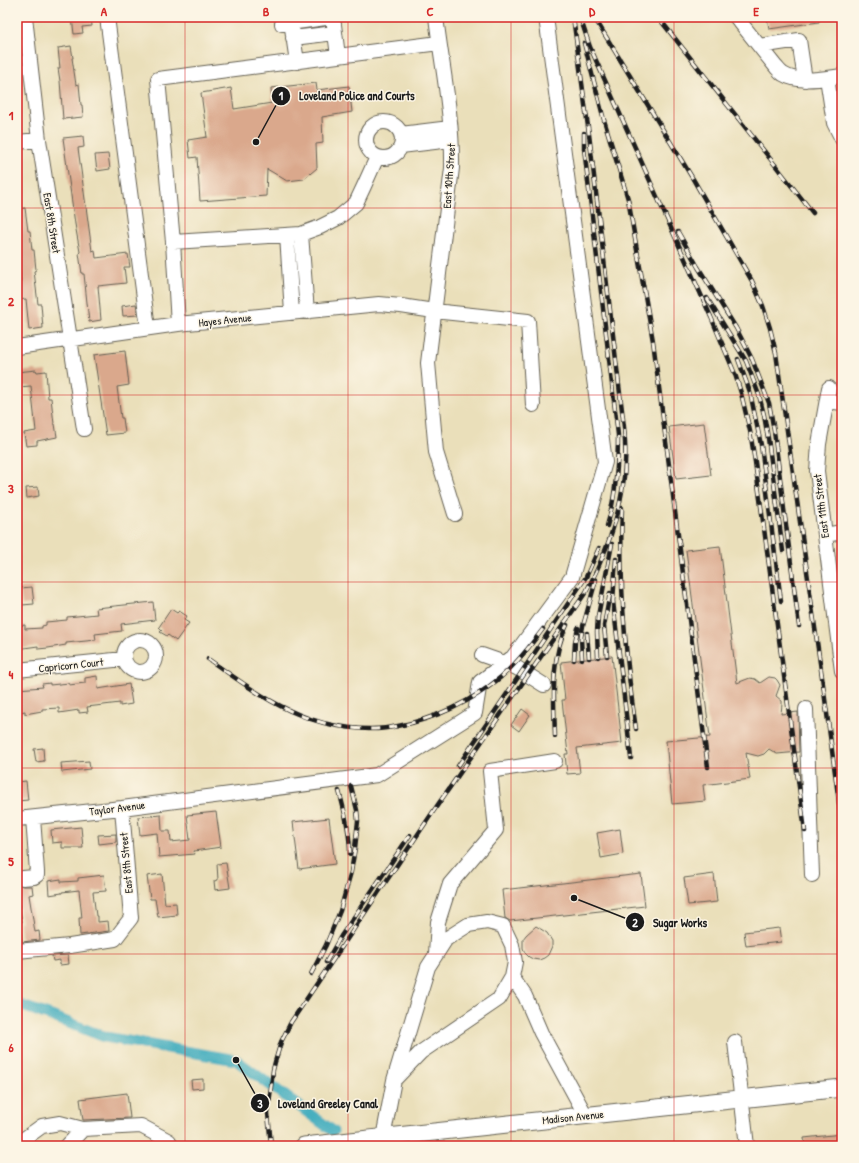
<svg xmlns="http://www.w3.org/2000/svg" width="859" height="1163" font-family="'Patrick Hand',sans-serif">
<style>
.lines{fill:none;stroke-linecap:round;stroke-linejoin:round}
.canal{stroke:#3facbd;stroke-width:11}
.building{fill:#daa88c}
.minor-casing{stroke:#646053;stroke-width:16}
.major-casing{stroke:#646053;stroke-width:19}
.minor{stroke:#fff;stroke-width:14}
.major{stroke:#fff;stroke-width:17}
.rail-casing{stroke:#1c1c1c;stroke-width:4.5}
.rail{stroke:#fcf5e5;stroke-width:3;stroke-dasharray:9;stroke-linecap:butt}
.grid{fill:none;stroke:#d62828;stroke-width:1;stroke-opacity:0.55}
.labels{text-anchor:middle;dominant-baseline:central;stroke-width:3;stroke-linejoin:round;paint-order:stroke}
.street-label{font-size:11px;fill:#1c1c1c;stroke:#fcf5e5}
.leader{fill:none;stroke:#1c1c1c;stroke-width:1.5}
.callout-dot{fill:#1c1c1c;stroke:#fcf5e5;stroke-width:1.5}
.mark-label{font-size:12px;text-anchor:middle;font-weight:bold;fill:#fff}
.callout-label{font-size:12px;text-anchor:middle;font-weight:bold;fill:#1c1c1c;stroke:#fcf5e5;stroke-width:3;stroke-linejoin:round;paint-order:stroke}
.neatline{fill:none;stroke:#d62828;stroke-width:1.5}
.grid-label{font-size:13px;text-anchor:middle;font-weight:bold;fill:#d62828}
</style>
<rect width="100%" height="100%" fill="#fcf5e5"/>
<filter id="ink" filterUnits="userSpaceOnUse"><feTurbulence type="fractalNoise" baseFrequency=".025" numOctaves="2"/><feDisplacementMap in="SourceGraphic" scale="8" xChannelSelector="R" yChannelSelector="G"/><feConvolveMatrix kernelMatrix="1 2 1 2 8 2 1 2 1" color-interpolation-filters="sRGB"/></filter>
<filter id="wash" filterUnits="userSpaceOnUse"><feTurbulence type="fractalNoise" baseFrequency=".012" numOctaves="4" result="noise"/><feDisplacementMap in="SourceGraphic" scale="16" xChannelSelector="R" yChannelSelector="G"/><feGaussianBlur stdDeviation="0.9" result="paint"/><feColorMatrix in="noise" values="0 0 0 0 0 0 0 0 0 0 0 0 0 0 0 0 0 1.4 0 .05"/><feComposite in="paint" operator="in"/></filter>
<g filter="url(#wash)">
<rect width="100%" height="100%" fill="#eadfba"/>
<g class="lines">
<path class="canal" d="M17,1004L51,1016L105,1037L236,1060L333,1131"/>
</g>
<g id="blocks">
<path class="building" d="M80,17H91L92,26L82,27L83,33L74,34L72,18Z
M767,17H819V22L769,29Z
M71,46L73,58H72L76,85L79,84L81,105H82L83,117L63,119L60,81L58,68H60L58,48Z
M316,83L317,90L349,86L352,112L322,117L323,143L316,144L317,168L304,179L287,181L267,169L266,196L200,201L197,157L190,158L188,140L207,137L201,93L231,88L234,109L272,103L271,88Z
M83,136L84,147L78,148L92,251L95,250L96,258L128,254L130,267H124L126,283L98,286L101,320L89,322L84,274H82L79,253L80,252L75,224L63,138Z
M108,154L110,169L97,171L95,155Z
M25,208L28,231H30L32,250H34L36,270L34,271L38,304H41L43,328L29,330L26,299L17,300V284L21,283L17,246V209Z
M136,304L138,315L123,316L122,306Z
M125,351L129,385L117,387L121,418H123L125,433L106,435L94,355Z
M36,370L37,372L46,371L48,398H51L54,424H55L57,437L37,441V445L26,446L24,433L36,431L31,386L18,387L17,372Z
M704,423L711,475L676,479L669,427Z
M38,487L39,496L27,498L26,488Z
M720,546L737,683L750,678L755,679L760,683L769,677L775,678L777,680L780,685L776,696L782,701V704L781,714L798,712L799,752L777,754L769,749L764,754L758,756L746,753L750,779L703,785L705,801L672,804L666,741L710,737L686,550Z
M32,587L34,604L22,605L20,588Z
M153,602L155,620L121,624L122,631L95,634L96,640L66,643V645L48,648L38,649V646L17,649V626L25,625V629L42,628V626L46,625V622L67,620V617L97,614L96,608Z
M171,609L177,613L179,611L187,616L184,620L189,623L176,641L168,635L167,636L160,632L162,630L159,627Z
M612,656L622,743L577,748L580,773L567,774L565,754H568L562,700H565L561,662Z
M97,676L98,689L129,684L132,704L120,706V703L87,707L88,712L79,713V710L59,713V708L42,709V711L25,714V711L20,712V709H17V689L43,687L42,684L50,683V685L69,683V685L85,683V678Z
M522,709L530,715L519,731L511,725Z
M43,748L44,761L36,762L34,749Z
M89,761L90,769L62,772L61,763Z
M26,781L28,800L17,801V782Z
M216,812L221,847L194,851L195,854L159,857L157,833L140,835L138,817L161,815L162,831H170L171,842L190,840L187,815Z
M329,818L335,864L299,869L293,822Z
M81,827L83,848H62V842L52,843L51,830Z
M620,829L623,854L601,858L597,833Z
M116,834V842L99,844L98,835Z
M226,863L230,888L215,890L214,881L218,880L217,864Z
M162,874L165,904L176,903L177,915L158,917L155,899H150L147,876Z
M641,874L645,906L510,921L505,918L502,890Z
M714,874L717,902L688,905L684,878Z
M104,875L106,891L93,892L96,916H98V922L108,921L109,931L80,935L79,918H82L79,890L62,892V893L49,895L48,881L61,879V882L78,881V878Z
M17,884L23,886H32L33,894L29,895L35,932L39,931L40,940L22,942L20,922H22L17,892Z
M536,926L547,933L552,941V946L548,955L544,958L539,960L533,959L529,957L525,953L523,948V939L526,935Z
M779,928L781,942L746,946L744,932Z
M68,955L69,964L60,965V960L53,961L52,956Z
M203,1079V1088L192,1089L191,1080Z
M127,1093L130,1118L83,1120L80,1099Z
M842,1134V1146H805L804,1138Z"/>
</g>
</g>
<g filter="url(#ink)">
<use href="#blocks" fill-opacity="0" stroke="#646053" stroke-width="1"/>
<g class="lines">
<defs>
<path id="minor" d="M25,17L39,140L84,429
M107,17L148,328
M436,17C442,66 453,118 452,168L428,363L436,452L455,514
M736,17L776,67C778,69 780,72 783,74C799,84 825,78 842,76
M282,24L333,17L338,56
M292,28L297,62
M293,38L335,33
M760,46L799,40L805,80
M827,78L834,123L842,139
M366 140a18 18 0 1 1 36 0a18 18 0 1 1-36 0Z
M401,134L450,128
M17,142L39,140
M401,146L451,140
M301,234L307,312
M287,235L292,313
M173,242L301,234L320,227L338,218L356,203L364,186L377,157
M178,324L173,242L158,79L439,43
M17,347L178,324L379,304L401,306L434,311L528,321L533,405
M829,388L819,444L817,471L842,671
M827,401L842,403
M825,535L842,532
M124 656a16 16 0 1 1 32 0a16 16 0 1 1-32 0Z
M482,655L505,663L517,668L544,685
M17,670L124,659
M806,709L812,875
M17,819L122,808L377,775L475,713L480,682L513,657L572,577L605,462L546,17
M23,878L34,877L37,875V872L33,818
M17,951L70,946L115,939L131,918L122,808
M436,954L438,922L450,884L496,830L490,771L555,761
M512,977L525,996L541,1033L586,1116
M735,1042L747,1146
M383,1138L394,1080L428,967L446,939L468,925L487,922L503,926L512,945L515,962L512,977L499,999L421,1052L394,1080
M17,1144L42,1126L60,1123L83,1129L141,1126L169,1141L171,1146
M67,1146L83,1129"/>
<path id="major" d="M304,1146L842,1088"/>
</defs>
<use href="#minor" class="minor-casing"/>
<use href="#major" class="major-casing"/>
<use href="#minor" class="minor"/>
<use href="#major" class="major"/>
<defs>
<path id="rail" d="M580,17L590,47L711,317L735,374L741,393L750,431L755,462L805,831
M594,17L693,179L752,281L763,306L770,328L776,353L823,684L840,810
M658,17L813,213
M584,43L604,120L628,199L653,341L708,767
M584,133V148L618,435C618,466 616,496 607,526
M678,232L698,267L736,328L752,359L769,403L774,431L799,626
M707,298L746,361L759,395L764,415L768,438L783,551
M738,359L750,392L761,445L781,601
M622,508C619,582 625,656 636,729
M616,559L613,601L631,758
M587,633L589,658
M607,656L604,626L610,593
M598,657L597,632L598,616L612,544
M208,659C237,679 267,702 300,715C328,727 369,733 398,726C435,719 473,701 501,677C517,663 530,646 543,629
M582,659L581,637L583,626L596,580
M574,660L575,642L578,628
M555,736C554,699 550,659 567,625
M458,766L586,577L599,548
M339,791C345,812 350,833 350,854
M326,962L341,936L410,835
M311,974L326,945L340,911L351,872L355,848L358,821L357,810L351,786
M271,1146L268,1113L273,1070L275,1062L281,1042L291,1022L439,803L586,592C607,552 623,508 625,464C626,451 625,439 624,427L589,134L573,17"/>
</defs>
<use href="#rail" class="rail-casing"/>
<use href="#rail" class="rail"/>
</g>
</g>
<path class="grid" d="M185,17V1146M348,17V1146M511,17V1146M674,17V1146M17,208H842M17,395H842M17,582H842M17,768H842M17,954H842"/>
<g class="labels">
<g class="street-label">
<text transform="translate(449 176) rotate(-86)">East 10th Street</text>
<text transform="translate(52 223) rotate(81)">East 8th Street</text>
<text transform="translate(225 320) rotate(-6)">Hayes Avenue</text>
<text transform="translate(821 506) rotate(-97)">East 11th Street</text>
<text transform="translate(71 665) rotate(-6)">Capricorn Court</text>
<text transform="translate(117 808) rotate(-7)">Taylor Avenue</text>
<text transform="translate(126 863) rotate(-95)">East 8th Street</text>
<text transform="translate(573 1117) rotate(-6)">Madison Avenue</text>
</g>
</g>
<path class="leader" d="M256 142L281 96M574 898L635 922M236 1060L260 1103"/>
<g class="callout-dot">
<circle cx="256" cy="142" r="4"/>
<circle cx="574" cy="898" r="4"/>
<circle cx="236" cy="1060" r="4"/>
<circle cx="281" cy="96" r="10"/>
<circle cx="635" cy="922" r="10"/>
<circle cx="260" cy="1103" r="10"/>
</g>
<g class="mark-label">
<text x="281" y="100">1</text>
<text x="635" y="927">2</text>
<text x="260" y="1108">3</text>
</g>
<g class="callout-label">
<text x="357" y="100">Loveland Police and Courts</text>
<text x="680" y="927">Sugar Works</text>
<text x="328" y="1108">Loveland Greeley Canal</text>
</g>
<rect width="859" height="1163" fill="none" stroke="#fcf5e5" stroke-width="44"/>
<rect x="22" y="22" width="815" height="1119" class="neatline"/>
<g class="grid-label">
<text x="104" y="16">A</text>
<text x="266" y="16">B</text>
<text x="430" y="16">C</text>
<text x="592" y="16">D</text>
<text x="756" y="16">E</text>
<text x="11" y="120">1</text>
<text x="11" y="306">2</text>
<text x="11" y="493">3</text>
<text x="11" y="679">4</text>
<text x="11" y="866">5</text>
<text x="11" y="1052">6</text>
</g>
</svg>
